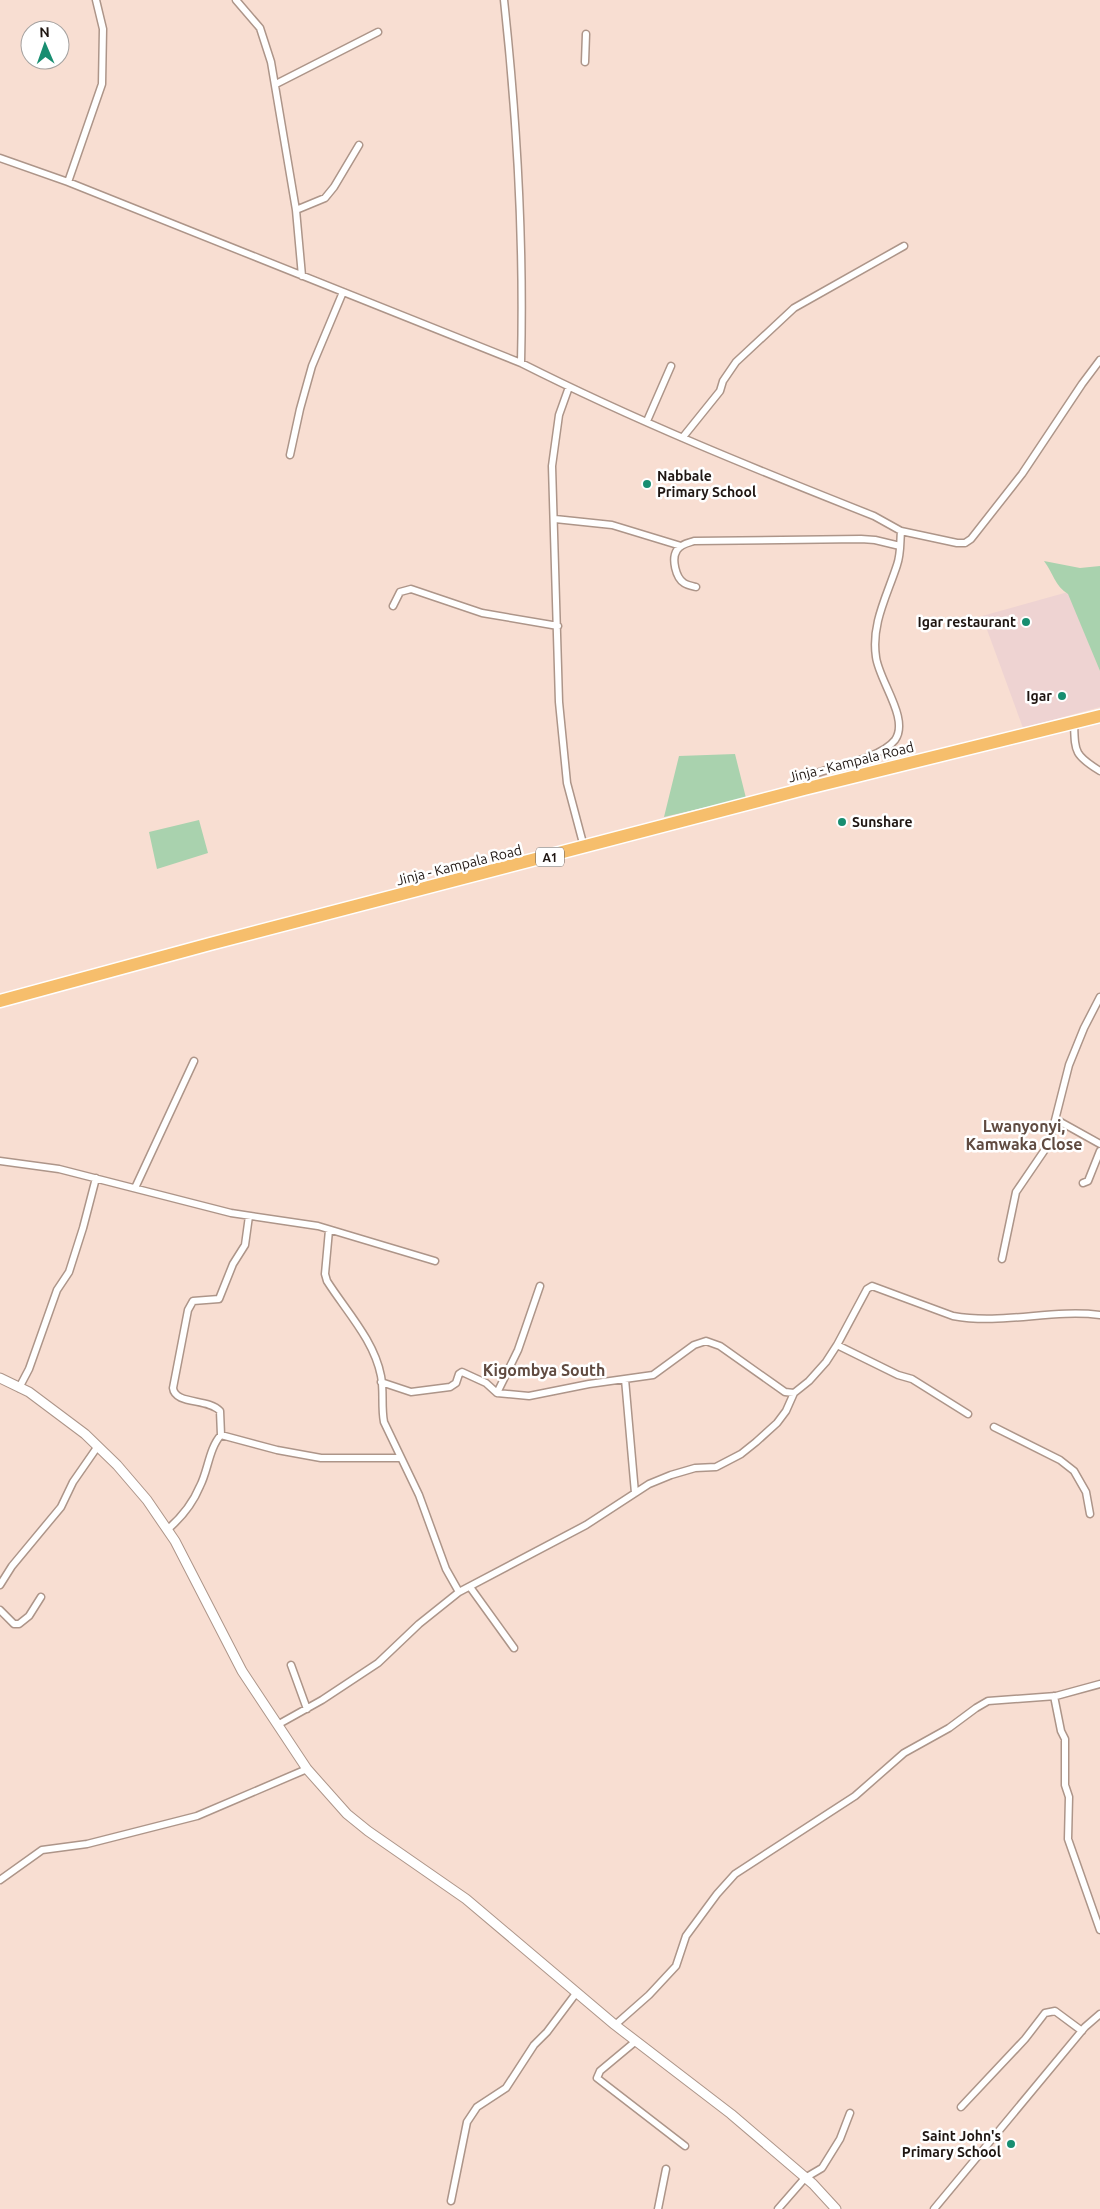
<svg xmlns="http://www.w3.org/2000/svg" width="1100" height="2209" font-family="Ubuntu,sans-serif">
<style>
.commercial{fill:#eed3d2}
.green{fill:#a9d2ae}
.lines{fill:none;stroke-linecap:round;stroke-linejoin:round}
.street-casing{stroke:#ad9589;stroke-width:9}
.secondary-casing{stroke:#ad9589;stroke-width:11}
.highway-casing{stroke:#fff;stroke-width:15}
.street{stroke:#fff;stroke-width:6}
.secondary{stroke:#fff;stroke-width:9}
.highway{stroke:#f6be6c;stroke-width:12}
.poi-dot{fill:#188e71;stroke:#fff;stroke-width:2}
.labels{text-anchor:middle;dominant-baseline:central;stroke-width:5;stroke-linejoin:round;paint-order:stroke}
.shield{fill:#fff;stroke:#625c59;stroke-width:1}
.shield-label{font-size:12px;font-weight:bold;fill:#1f1612}
.poi-label{font-size:14px;font-weight:bold;fill:#1f1612;stroke:#fff;text-anchor:end}
.street-label{font-size:14px;fill:#1f1612;stroke:#fff}
.quarter-label{font-size:16px;font-weight:bold;fill:#604b41;stroke:#fff}
</style>
<rect width="100%" height="100%" fill="#f8ded2"/>
<path class="commercial" d="M1068,592L1100,671V707L1023,728L982,616Z"/>
<path class="green" d="M1044,561L1080,568L1100,566V671L1068,594C1055,586 1053,573 1044,561Z
M735,754L746,798L664,817L679,756Z
M199,820L208,853L157,869L149,832Z"/>
<g class="lines">
<defs>
<path id="street" d="M236,0L260,28L271,62L296,210L302,276
M504,0C517,120 524,242 521,363
M585,62L586,34
M276,84L378,32
M0,158L68,182L521,363C636,421 755,469 874,516L901,531C900,542 901,554 897,565C887,596 871,624 876,657C879,681 910,719 895,740C881,758 836,766 814,774L809,779L804,789
M68,182L102,84L103,29L96,0
M296,210L325,198L334,187L359,145
M569,387L559,415L552,466L559,702L567,783L584,847
M647,421L671,366
M683,437L720,391L723,381L736,362L794,308L904,246
M290,455L300,409L312,366L343,292
M555,519L612,525L681,546
M901,531L957,543H965L971,539L1022,474L1082,384L1100,360
M696,587C692,586 687,585 684,583C676,578 671,559 677,550C681,544 688,543 694,541L861,539L875,540L900,546
M393,606L400,592L411,589L482,613L558,626
M1074,723C1075,752 1074,755 1100,771
M1057,1120L1100,1144
M0,1161L59,1169L231,1213L318,1226L435,1261
M1083,1183L1088,1181L1100,1151
M135,1188L194,1061
M329,1230L325,1274L327,1281C346,1311 374,1340 381,1376C384,1391 381,1407 384,1422L419,1495L446,1569L459,1592
M1002,1259L1016,1192L1044,1151L1051,1136L1069,1065L1084,1028L1100,997
M837,1345L867,1289L872,1286L953,1316C1002,1325 1051,1309 1100,1315
M625,1379L635,1493
M381,1382L411,1392L450,1387L456,1383L459,1374L462,1372L486,1383L497,1393L529,1396L589,1384L653,1375L694,1345L706,1341L720,1346L785,1392L794,1393
M19,1388L29,1369L57,1290L69,1272L83,1228L96,1178
M497,1393L518,1350L540,1286
M994,1427L1060,1460L1074,1471L1086,1492L1090,1514
M221,1435L220,1411C208,1398 175,1405 173,1388L188,1310L193,1301L219,1299L233,1264L245,1245L249,1216
M167,1530C181,1518 193,1503 200,1486C208,1471 209,1448 221,1435L277,1450L321,1458H400
M0,1585L12,1566L61,1507L73,1482L98,1446
M470,1587L514,1648
M0,1610L14,1624H19L29,1616L41,1597
M291,1665L307,1709
M1054,1696L1061,1731L1065,1739V1785L1069,1797L1068,1839L1100,1930
M279,1724L322,1700L378,1663L419,1624L459,1592L586,1525L649,1484L671,1475L695,1468L716,1467L741,1454L756,1442L777,1423L786,1411L794,1393L809,1381L826,1362L837,1345L898,1375L912,1379L968,1414
M0,1880L42,1850L87,1844L197,1816L307,1769
M615,2025L649,1995L676,1966L686,1936L717,1894L735,1874L855,1796L904,1753L949,1728L976,1708L988,1701L1056,1696L1100,1684
M636,2041L600,2071L597,2078L685,2146
M961,2107L1025,2039L1045,2013L1055,2011L1082,2031
M451,2201L467,2122L477,2107L506,2088L534,2045L547,2032L577,1992
M658,2209L666,2169
M778,2209L805,2178L822,2168L840,2139L850,2113
M934,2209L1085,2027L1100,2014"/>
<path id="secondary" d="M0,1378L29,1392L85,1434L117,1465L147,1500L175,1541L242,1671L307,1769L347,1814L368,1831L466,1899L615,2025L731,2114L813,2184L836,2209"/>
<path id="highway" d="M0,1001L210,944L804,789L1100,716"/>
</defs>
<use href="#street" class="street-casing"/>
<use href="#secondary" class="secondary-casing"/>
<use href="#highway" class="highway-casing"/>
<use href="#street" class="street"/>
<use href="#secondary" class="secondary"/>
<use href="#highway" class="highway"/>
</g>
<g class="poi-dot">
<circle cx="647" cy="484" r="5"/>
<circle cx="1026" cy="622" r="5"/>
<circle cx="1062" cy="696" r="5"/>
<circle cx="842" cy="822" r="5"/>
<circle cx="1011" cy="2144" r="5"/>
</g>
<g class="labels">
<rect class="shield" x="536" y="847.5" width="28" height="19" rx="4"/>
<g class="shield-label">
<text x="550" y="857">A1</text>
</g>
<g class="poi-label">
<text x="657" y="476" text-anchor="start">Nabbale<tspan x="657" dy="16">Primary School</tspan></text>
<text x="1016" y="622">Igar restaurant</text>
<text x="1052" y="696">Igar</text>
<text x="852" y="822" text-anchor="start">Sunshare</text>
<text x="1001" y="2136">Saint John's<tspan x="1001" dy="16">Primary School</tspan></text>
</g>
<g class="street-label">
<text transform="translate(851 762) rotate(-14)">Jinja - Kampala Road</text>
<text transform="translate(459 865) rotate(-14)">Jinja - Kampala Road</text>
</g>
<g class="quarter-label">
<text x="1024" y="1126">Lwanyonyi,<tspan x="1024" dy="18">Kamwaka Close</tspan></text>
<text x="544" y="1370">Kigombya South</text>
</g>
</g>
<g transform="translate(45 45) rotate(358)"><circle r="24" fill="#ffffff" stroke="#a5a2a0"/>
<path d="M0-4L9 19L0 12L-9 19Z" fill="#188e71"/>
<text y="-8" font-size="14" font-weight="bold" text-anchor="middle" fill="#1f1612">N</text>
</g>
</svg>
